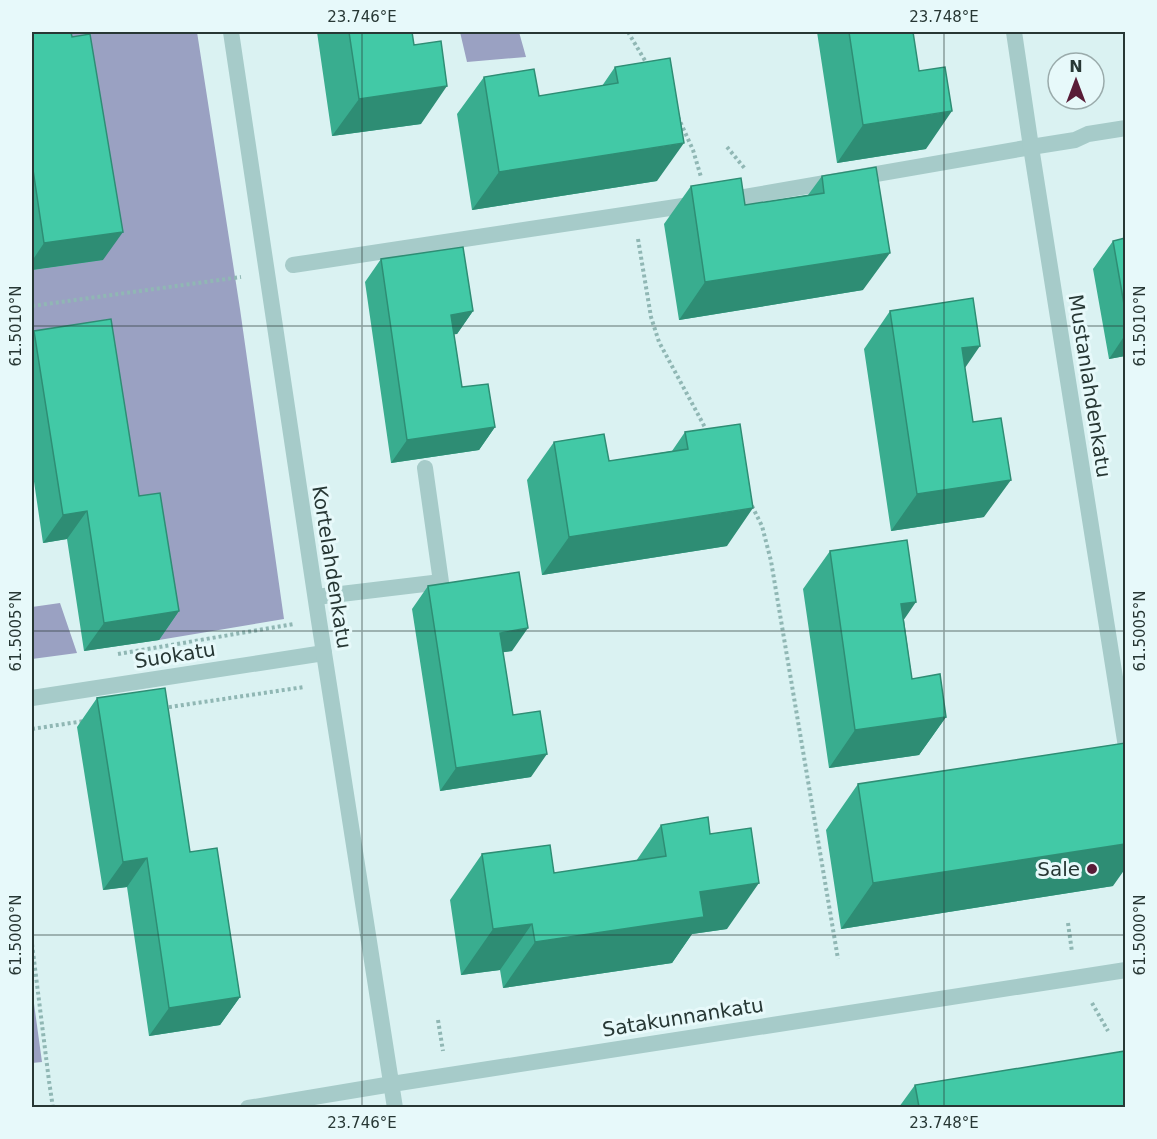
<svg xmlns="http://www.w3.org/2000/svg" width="1157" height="1139" font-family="'DejaVu Sans',sans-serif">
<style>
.green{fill:#9aa1c2}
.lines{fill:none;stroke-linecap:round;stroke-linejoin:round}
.path{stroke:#90b7b4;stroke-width:4;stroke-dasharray:3 3;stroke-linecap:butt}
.service{stroke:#a6cbc9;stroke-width:16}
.minor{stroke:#a6cbc9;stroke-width:16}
.tertiary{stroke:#a6cbc9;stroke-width:16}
.wall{fill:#39ad8f}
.shaded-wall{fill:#2e8d74}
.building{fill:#42c9a6;stroke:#2e8d74;stroke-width:1.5}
.ticks{fill:none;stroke:#273734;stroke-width:1.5;stroke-opacity:0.45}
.poi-dot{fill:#591c37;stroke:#e7f9fa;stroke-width:2}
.labels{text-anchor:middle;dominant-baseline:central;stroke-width:6;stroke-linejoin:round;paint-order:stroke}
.street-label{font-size:20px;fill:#273734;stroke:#e7f9fa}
.poi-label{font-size:20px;fill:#273734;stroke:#e7f9fa;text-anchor:end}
.neatline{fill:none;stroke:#273734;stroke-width:2}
.ticks-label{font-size:15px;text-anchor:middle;fill:#273734}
</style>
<rect width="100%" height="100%" fill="#daf2f2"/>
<path class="green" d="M47,32H197L240,309L284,619L159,640L140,522L32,356V270L102,260Z
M460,32H519L526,57L467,62Z
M60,603L77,653L32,659V607Z
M32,989L42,1062L32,1063Z"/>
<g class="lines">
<path class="path" d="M628,32L647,64
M678,117L693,150L701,177
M727,147L746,170
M638,239L651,317L659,342L708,433
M32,306L241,277
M752,506L762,526L771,561L838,959
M118,654L294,624
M163,708L304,687
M32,729L84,721
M1068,923L1072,952
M32,944L49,1081L53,1108
M1092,1003L1108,1031
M438,1020L443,1051"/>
<path class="service" d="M721,201L1031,147
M293,265L696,204
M316,597L441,582L425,468"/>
<path class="minor" d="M1014,32L1031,147L1126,747
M1031,147L1075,140L1088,134L1126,128
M32,698L324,653"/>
<path class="tertiary" d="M231,32L319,621L395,1108
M248,1108L392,1084L1126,970"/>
</g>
<path class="wall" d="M32,32L103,260L32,270Z
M317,32H412L421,124L332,136Z
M817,32H913L919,71L926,149L837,163Z
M615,67L657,181L472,210L457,114L484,77L539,96L602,86Z
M822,176L863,290L679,320L664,224L691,186L745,205L808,195Z
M1125,238V356L1109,359L1093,269L1113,241Z
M381,259L473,311L457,334H454L462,387L495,427L479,450L391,463L365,282Z
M890,311L965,367L984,517L891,531L864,349Z
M34,331L139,496L179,611L159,640L84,651L67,539L43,543L32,468V335Z
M685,432L727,546L542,575L527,480L554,442L609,461L672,451Z
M830,551L904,620L912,679L946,717L919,755L829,768L803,589Z
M428,586L512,651L503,652L513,715L531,777L440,791L412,609Z
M97,698L190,852L240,997L220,1025L149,1036L127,887L103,890L77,727Z
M858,784L1113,886L841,929L826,830Z
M661,825L710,834L727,929L692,934L672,963L503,988L500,970L461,975L450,900L482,854L554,873L636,861Z
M915,1085L1125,1107H899Z"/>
<path class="shaded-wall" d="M447,86L421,124L332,136L359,99Z
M952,111L926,149L837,163L863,125Z
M684,143L657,181L472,210L499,172Z
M123,232L103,260L32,270V261L44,243Z
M890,253L863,290L679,320L705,282Z
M473,311L457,334L435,337L451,315Z
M1125,335V356L1109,359Z
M980,346L954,384L962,348Z
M495,427L479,450L391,463L407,440Z
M1011,480L984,517L891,531L917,494Z
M753,508L727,546L542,575L569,537Z
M87,511L67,539L43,543L63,515Z
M916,602L890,640L901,604Z
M179,611L159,640L84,651L104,623Z
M528,628L512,651L485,655L500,633Z
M946,717L919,755L829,768L855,730Z
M547,754L531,777L440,791L456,768Z
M1125,844V869L1113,886L841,929L873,883Z
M147,858L127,887L103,890L123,862Z
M759,883L727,929L692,934L672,963L503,988L535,942L700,892Z
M532,924L500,970L461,975L493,929Z
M240,997L220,1025L149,1036L169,1008Z"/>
<path class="building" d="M32,32H71L72,37L90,34L123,232L44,243L32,163Z
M349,32H412L414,45L441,41L447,86L359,99Z
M849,32H913L919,71L945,67L952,111L863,125Z
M670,58L684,143L499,172L484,77L534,69L539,96L618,83L615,67Z
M876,167L890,253L705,282L691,186L741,178L745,205L824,193L822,176Z
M1125,238V310L1113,241Z
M463,247L473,311L451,315L462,387L488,384L495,427L407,440L381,259Z
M973,298L980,346L962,348L973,422L1001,418L1011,480L917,494L890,311Z
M111,319L139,496L160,493L179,611L104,623L87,511L63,515L34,331Z
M740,424L753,508L569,537L554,442L604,434L609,461L688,449L685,432Z
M907,540L916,602L901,604L912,679L940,674L946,717L855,730L830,551Z
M519,572L528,628L500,633L513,715L540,711L547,754L456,768L428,586Z
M165,688L190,852L217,848L240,997L169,1008L147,858L123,862L97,698Z
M1125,743V844L873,883L858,784Z
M708,817L710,834L751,828L759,883L700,892L704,917L535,942L532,924L493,929L482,854L550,845L554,873L666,856L661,825Z
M1125,1051V1107H919L915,1085Z"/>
<path class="ticks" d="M362,32V1108M944,32V1108M32,326H1126M32,631H1126M32,935H1126"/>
<circle class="poi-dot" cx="1092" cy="869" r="6"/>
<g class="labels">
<g class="street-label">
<text transform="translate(1090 386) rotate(81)">Mustanlahdenkatu</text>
<text transform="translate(332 567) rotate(81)">Kortelahdenkatu</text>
<text transform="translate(175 655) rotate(-9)">Suokatu</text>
<text transform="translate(683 1017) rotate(-9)">Satakunnankatu</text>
</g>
<g class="poi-label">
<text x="1080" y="869">Sale</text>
</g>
</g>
<rect width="1157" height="1139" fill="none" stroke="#e7f9fa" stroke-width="66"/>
<g transform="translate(1076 81)"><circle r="28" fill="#e7f9fa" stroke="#9aabab" stroke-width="1.5"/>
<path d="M0-4.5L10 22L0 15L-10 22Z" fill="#591c37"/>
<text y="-9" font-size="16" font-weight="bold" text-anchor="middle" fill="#273734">N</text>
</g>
<rect x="33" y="33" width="1091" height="1073" class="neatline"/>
<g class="ticks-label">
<text x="362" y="22">23.746°E</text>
<text x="944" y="22">23.748°E</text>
<text transform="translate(16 326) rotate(-90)" y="5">61.5010°N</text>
<text transform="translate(1140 326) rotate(-90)" y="5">61.5010°N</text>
<text transform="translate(16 631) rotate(-90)" y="5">61.5005°N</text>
<text transform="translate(1140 631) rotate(-90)" y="5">61.5005°N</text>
<text transform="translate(16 935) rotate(-90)" y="5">61.5000°N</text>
<text transform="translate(1140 935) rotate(-90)" y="5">61.5000°N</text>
<text x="362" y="1128">23.746°E</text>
<text x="944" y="1128">23.748°E</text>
</g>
</svg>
